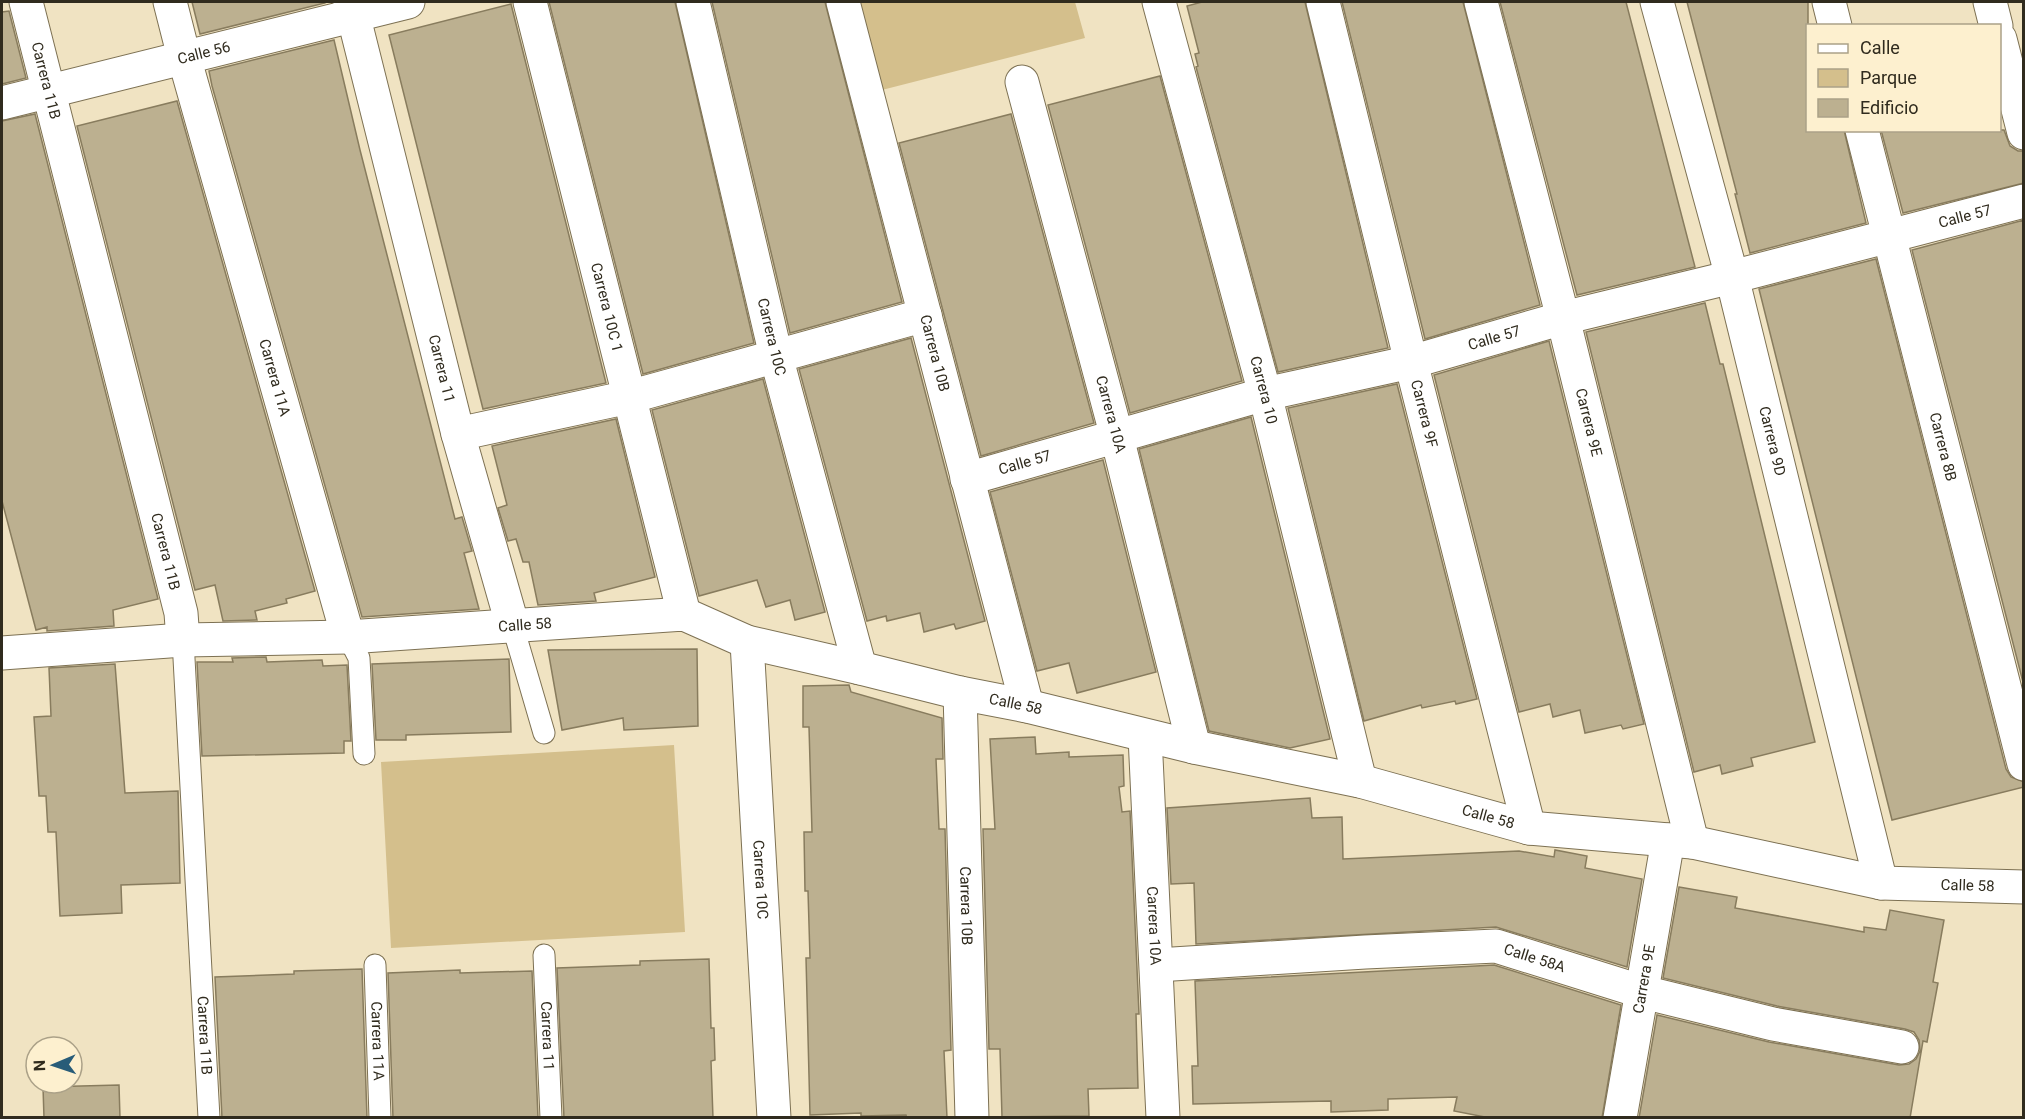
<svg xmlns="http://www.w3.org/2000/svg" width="2025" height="1119" font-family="Roboto,sans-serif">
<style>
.green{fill:#d4bf8c}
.building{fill:#bcb090;stroke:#887c5e;stroke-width:1.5}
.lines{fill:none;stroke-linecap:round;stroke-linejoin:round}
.service-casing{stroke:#7d7153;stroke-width:23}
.minor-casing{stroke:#7d7153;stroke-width:35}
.tertiary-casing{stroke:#7d7153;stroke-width:35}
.service{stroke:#fff;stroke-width:21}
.minor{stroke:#fff;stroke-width:33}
.tertiary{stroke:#fff;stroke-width:33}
.labels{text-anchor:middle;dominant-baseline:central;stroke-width:5;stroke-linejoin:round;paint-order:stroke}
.street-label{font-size:15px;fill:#302b1e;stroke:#fdf0cf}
</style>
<rect width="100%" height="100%" fill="#f0e3c2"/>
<path class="green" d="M855,2H1075L1085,38L878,91Z
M674,745L685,932L391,948L381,762Z"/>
<path class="building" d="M192,2H325V3L200,34Z
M549,2H675L754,343L643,374Z
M712,2H825L902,302L790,333Z
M1202,2H1305L1388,348L1278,372L1196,67L1198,66L1195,54L1199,53L1187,6Z
M1342,2H1463L1540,305L1425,339Z
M1500,2H1626L1695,267L1577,295Z
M1687,2H1808V130H1844L1866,223L1750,253L1735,194H1737Z
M511,4L606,383L483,409L389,35Z
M9,11L26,78L2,84V12Z
M334,40L360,150L455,519L462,517L472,551L464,553L479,609L362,617L212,86L209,71Z
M1160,76L1242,381L1130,413L1048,105Z
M177,101L315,591L286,599L287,603L255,611L257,620L223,621L215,585L195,590L77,126Z
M35,114L158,599L113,610L114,626L47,631V627L36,630L2,501V121Z
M1011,114L1094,423L981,456L899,143Z
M1881,130H2004L2010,146L2018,151H2024V183L1903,213Z
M2024,220V686L1912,250Z
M1876,259L2006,769L2011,777L2024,782V787L1892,820L1759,289Z
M1705,303L1720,364H1723L1815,742L1751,758L1753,766L1722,774L1720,765L1694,772L1586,332Z
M911,338L985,621L956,629L954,624L924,632L920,613L887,621L886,616L867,621L799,369Z
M1549,341L1644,724L1623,729L1621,725L1585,733L1580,710L1553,717L1550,704L1519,712L1434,375Z
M763,379L825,612L795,620L790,600L766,607L757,580L699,596L652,410Z
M1397,384L1477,699L1456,704L1455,701L1422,708L1421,705L1364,721L1288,408Z
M1251,417L1330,739L1290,748L1209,731L1139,449Z
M616,419L655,577L594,593L596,601L538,605L529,562H523L516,539L508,541L498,508L507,505L492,446Z
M1103,460L1156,672L1077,693L1069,663L1037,671L990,492Z
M697,649L698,726L624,730L623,718L562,730L548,650Z
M266,657L267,662L322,660L323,666L347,665L351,741H344V753L202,756L197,662H233L232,658Z
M509,659L511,732L406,735V740H376L372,664Z
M115,664L125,793L178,791L180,883L121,885L122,913L60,916L56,832H48L46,796H39L34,717L51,716L49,668Z
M849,685L851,692L942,718L943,759H936L939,829H945L951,1050L944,1051L947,1118H907L906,1115L861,1116V1113L810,1115L806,958H810L808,891H805L804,832H812L809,727H803V686Z
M1035,737L1036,754L1069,752V757L1123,755L1124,786L1119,787L1122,812L1130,811L1139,1014H1136L1138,1088L1088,1089L1089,1116L1002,1117L1000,1049H989L983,829H995L990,739Z
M1310,798L1312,818L1342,817L1343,859L1519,851L1554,857L1555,850L1587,856L1585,868L1642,879L1627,967L1496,927L1196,944L1194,883L1171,884L1167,808Z
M1679,887L1737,897L1735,908L1864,932V927L1886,930L1890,910L1944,920L1933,982L1938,983L1927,1042L1923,1041L1910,1118H1639L1657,1015L1769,1042L1899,1065L1909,1064L1916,1059L1920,1051L1919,1040L1914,1032L1905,1029L1777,1006L1663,978Z
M709,959L711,1028H714L715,1060L711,1061L713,1118H564L557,968L640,965V961Z
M1494,965L1621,1005L1602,1118H1490L1454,1111L1457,1097L1388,1099V1110L1331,1112V1101L1193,1104L1192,1066H1198L1195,981Z
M362,969L367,1118H222L215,977L294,974V971Z
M460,970V973L532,971L538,1118H393L388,973Z
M119,1085L120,1118H44L43,1087Z"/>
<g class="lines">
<defs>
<g id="service">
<path d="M513,627L544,733"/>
<path d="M348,637L359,658L364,754"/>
<path id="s1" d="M183,640L209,1118"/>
<path id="s2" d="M544,955L551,1118"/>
<path id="s3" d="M375,965L380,1118"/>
</g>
<g id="minor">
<path id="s4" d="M26,2L181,613L183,640"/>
<path id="s5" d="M170,2L184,57L348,637"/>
<path id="s6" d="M350,2L458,434L513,627"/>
<path id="s7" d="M530,2L684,614"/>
<path id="s8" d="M693,2L776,356L860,668"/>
<path id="s9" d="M843,2L1027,706"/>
<path id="s10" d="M1159,2L1265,394L1360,781"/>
<path id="s11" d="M1323,2L1411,362L1529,828"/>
<path id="s12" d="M1481,2L1563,318L1692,842"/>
<path id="s13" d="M1657,2L1732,277L1881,883"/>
<path d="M1829,2L1835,26"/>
<path d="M1990,2L1996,26"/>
<path d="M2000,39L2024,133"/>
<path id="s14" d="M1022,82L1117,437L1194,747"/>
<path id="s15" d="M1862,130L2024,764"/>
<path d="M458,434L629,397L925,315"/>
<path id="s16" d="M967,479L1265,394L1411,362L1563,318L1732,277L2024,201"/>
<path id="s17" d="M747,642L774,1118"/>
<path id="s18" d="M2,653L183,640L348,637L684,614L747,642L860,668L960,693L1027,706L1194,747L1360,781L1529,828L1692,842L1881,883L2024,887"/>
<path id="s19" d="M960,693L972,1118"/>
<path id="s20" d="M1145,736L1163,1118"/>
<path id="s21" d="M1157,965L1365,952L1496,946L1643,992L1773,1024L1902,1047"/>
<path id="s22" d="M1620,1118L1668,840"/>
</g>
<g id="tertiary">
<path id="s23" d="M2,103L408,2"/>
</g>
</defs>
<use href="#service" class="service-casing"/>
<use href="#minor" class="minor-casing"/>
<use href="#tertiary" class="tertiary-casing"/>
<use href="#service" class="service"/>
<use href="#minor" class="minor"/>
<use href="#tertiary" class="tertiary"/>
</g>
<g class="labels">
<g class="street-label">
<text stroke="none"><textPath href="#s23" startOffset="208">Calle 56</textPath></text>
<text stroke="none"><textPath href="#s4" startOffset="81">Carrera 11B</textPath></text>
<text stroke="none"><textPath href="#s16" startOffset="1032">Calle 57</textPath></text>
<text stroke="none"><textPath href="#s7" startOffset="315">Carrera 10C 1</textPath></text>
<text stroke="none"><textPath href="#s8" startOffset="344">Carrera 10C</textPath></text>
<text stroke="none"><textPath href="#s16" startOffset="546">Calle 57</textPath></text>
<text stroke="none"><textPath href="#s9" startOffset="363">Carrera 10B</textPath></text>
<text stroke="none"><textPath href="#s6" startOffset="378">Carrera 11</textPath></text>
<text stroke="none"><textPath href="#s5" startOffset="390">Carrera 11A</textPath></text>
<text stroke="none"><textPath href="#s10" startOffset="402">Carrera 10</textPath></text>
<text stroke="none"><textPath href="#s14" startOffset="344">Carrera 10A</textPath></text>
<text stroke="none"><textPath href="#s11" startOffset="424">Carrera 9F</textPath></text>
<text stroke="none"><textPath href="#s12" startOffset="434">Carrera 9E</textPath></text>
<text stroke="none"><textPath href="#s13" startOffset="454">Carrera 9D</textPath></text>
<text stroke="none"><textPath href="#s15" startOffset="327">Carrera 8B</textPath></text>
<text stroke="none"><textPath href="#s16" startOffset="60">Calle 57</textPath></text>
<text stroke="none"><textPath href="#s4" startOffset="567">Carrera 11B</textPath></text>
<text stroke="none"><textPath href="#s18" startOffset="524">Calle 58</textPath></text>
<text stroke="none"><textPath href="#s18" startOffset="1028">Calle 58</textPath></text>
<text stroke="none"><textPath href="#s18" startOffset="1514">Calle 58</textPath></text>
<text stroke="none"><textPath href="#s17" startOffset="238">Carrera 10C</textPath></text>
<text stroke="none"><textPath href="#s18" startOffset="2000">Calle 58</textPath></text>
<text stroke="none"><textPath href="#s19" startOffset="213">Carrera 10B</textPath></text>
<text stroke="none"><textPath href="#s20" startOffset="190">Carrera 10A</textPath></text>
<text stroke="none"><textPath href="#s21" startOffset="380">Calle 58A</textPath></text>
<text stroke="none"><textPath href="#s22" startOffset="141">Carrera 9E</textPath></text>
<text stroke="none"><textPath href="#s1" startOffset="396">Carrera 11B</textPath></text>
<text stroke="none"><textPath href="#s2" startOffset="81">Carrera 11</textPath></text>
<text stroke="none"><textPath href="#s3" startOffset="76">Carrera 11A</textPath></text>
</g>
</g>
<rect width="2025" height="1119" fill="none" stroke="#302b1e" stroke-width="6"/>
<rect x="1806" y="24" width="195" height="108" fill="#fdf0cf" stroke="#aba188" stroke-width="1.5"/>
<rect x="1818" y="44" width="30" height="9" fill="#ffffff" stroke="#aba188" stroke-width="1.5"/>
<text x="1860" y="54" font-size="18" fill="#302b1e">Calle</text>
<rect x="1818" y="69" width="30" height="18" fill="#d4bf8c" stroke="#aba188" stroke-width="1.5"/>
<text x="1860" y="84" font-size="18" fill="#302b1e">Parque</text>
<rect x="1818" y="99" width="30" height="18" fill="#bcb090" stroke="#aba188" stroke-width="1.5"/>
<text x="1860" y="114" font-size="18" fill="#302b1e">Edificio</text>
<g transform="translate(54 1065) rotate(268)"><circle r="28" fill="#fdf0cf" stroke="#aba188" stroke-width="1.5"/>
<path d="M0-4.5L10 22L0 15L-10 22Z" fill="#285c78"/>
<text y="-9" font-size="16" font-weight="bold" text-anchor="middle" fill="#302b1e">N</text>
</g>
</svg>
